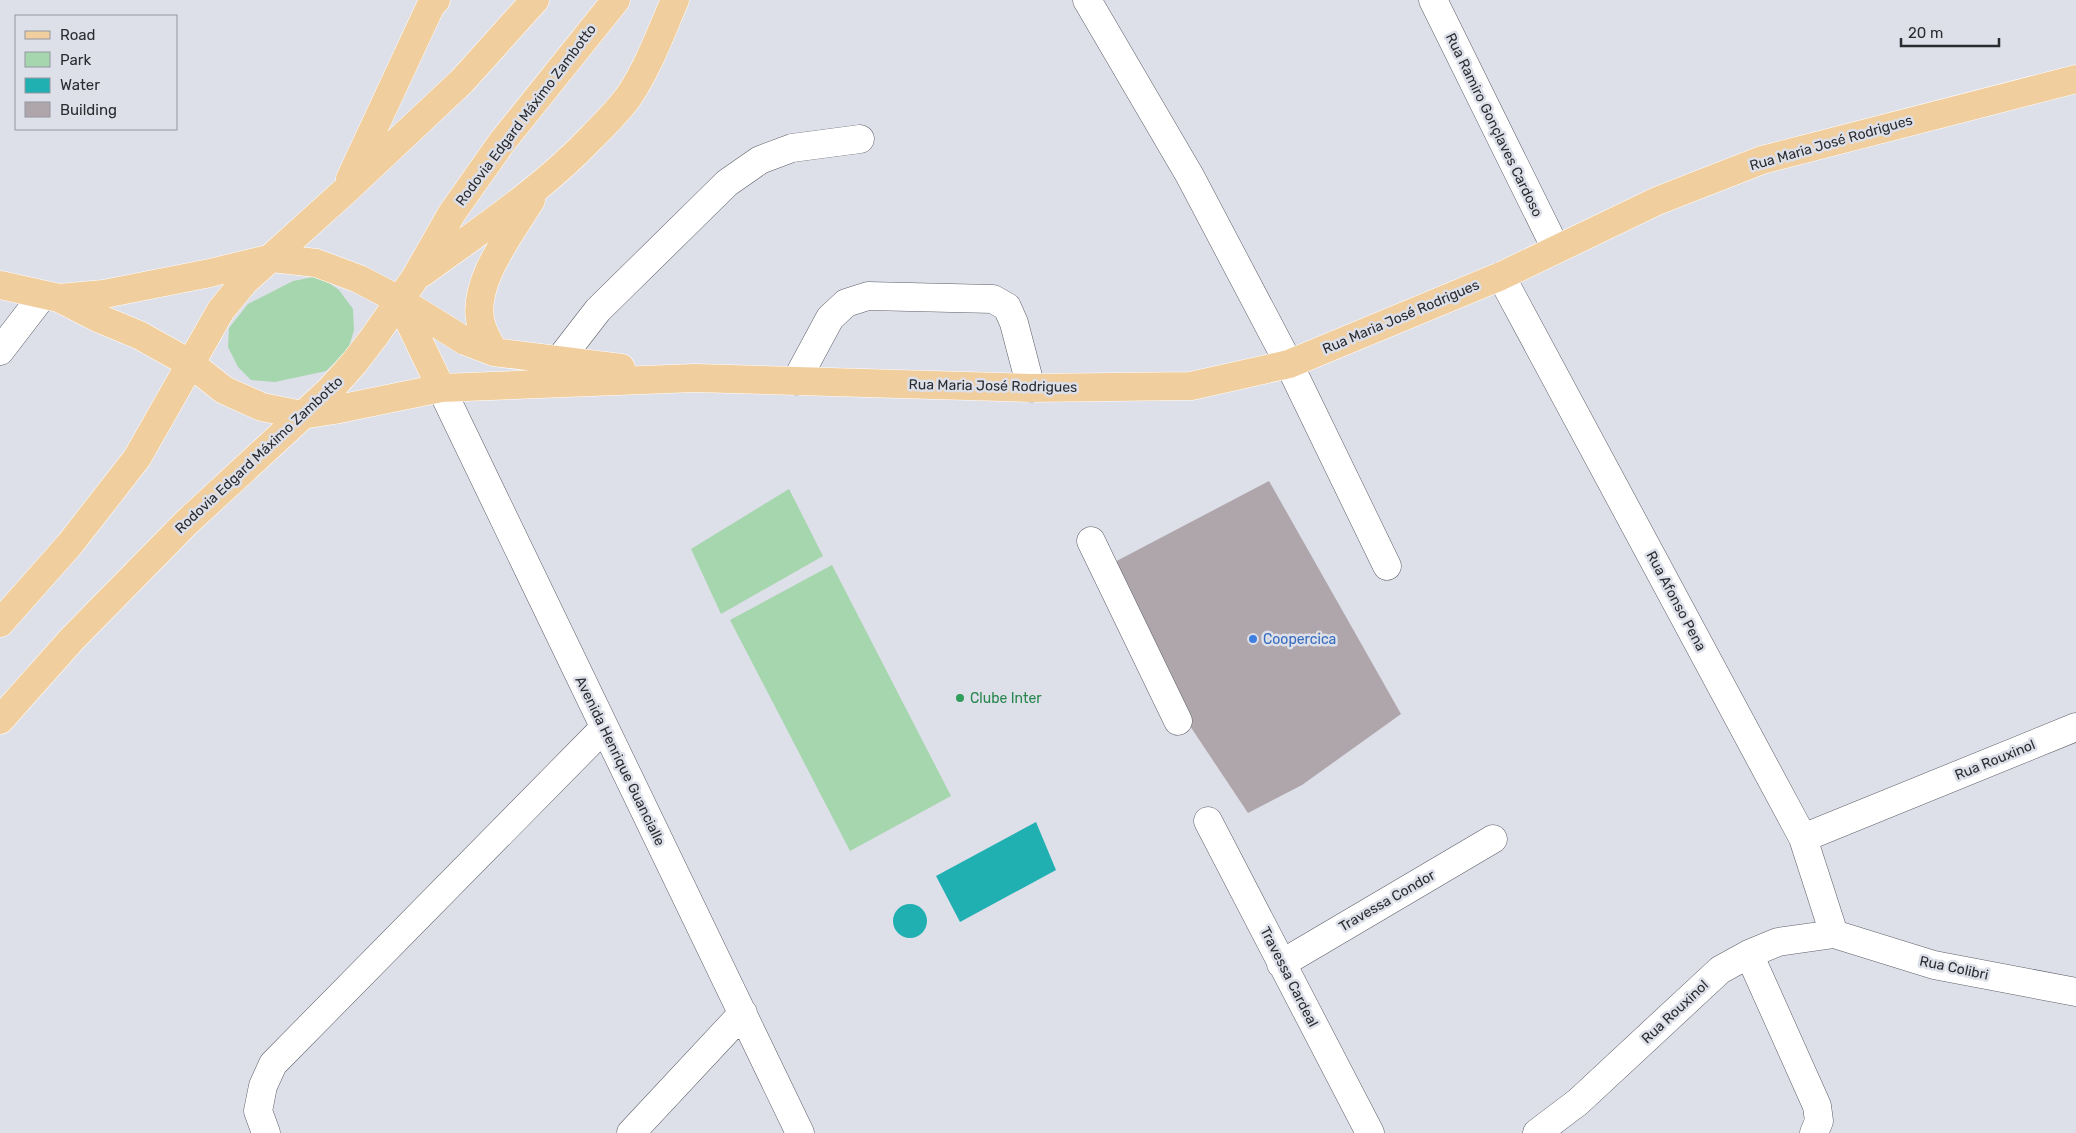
<svg xmlns="http://www.w3.org/2000/svg" width="2076" height="1133" font-family="Rubik,sans-serif">
<style>
.green{fill:#a6d6ad}
.water{fill:#21b0b1}
.building{fill:#afa6ac}
.lines{fill:none;stroke-linecap:round;stroke-linejoin:round}
.minor-casing{stroke:#5e5f68;stroke-width:29}
.major-casing{stroke:#fff;stroke-width:29}
.minor{stroke:#fff;stroke-width:28}
.major{stroke:#f1ce9e;stroke-width:28}
.shop-dot{fill:#3f7fe0;stroke:#dddfe9;stroke-width:2}
.leisure-dot{fill:#2e9e5b;stroke:#dddfe9;stroke-width:2}
.labels{text-anchor:middle;dominant-baseline:central;stroke-width:5;stroke-linejoin:round;paint-order:stroke}
.street-label{font-size:14px;fill:#2b2c30;stroke:#dddfe9}
.shop-label{font-size:14px;fill:#366cbe;stroke:#dddfe9;text-anchor:start}
.leisure-label{font-size:14px;fill:#27864d;stroke:#dddfe9;text-anchor:start}
</style>
<rect width="100%" height="100%" fill="#dddfe9"/>
<path class="green" d="M319,276L339,290L353,309L354,330L348,350L326,371L275,382L251,380L238,367L228,347L229,328L248,304L293,281Z
M789,489L823,556L721,614L691,549Z
M832,565L951,796L850,851L730,620Z"/>
<path class="water" d="M1036,822L1056,870L960,922L936,876Z
M893 921a17 17 0 1 1 34 0a17 17 0 1 1-34 0Z"/>
<path class="building" d="M1269,481L1401,714L1302,785L1248,813L1192,729L1109,565Z"/>
<g class="lines">
<defs>
<path id="minor" d="M1087,0L1190,176L1289,364L1387,566
M1433,0L1556,249
M1501,276L1803,838L1834,934
M0,351L43,295
M560,359L598,310L727,183L760,160L792,148L860,139
M796,381L830,318L846,303L868,296L993,299L1007,307L1014,323L1031,388
M441,388L800,1133
M1091,541L1178,721
M1208,821L1370,1133
M1803,838L2076,727
M1749,954L1817,1106L1819,1121L1814,1133
M1281,964L1493,839
M266,1133L258,1111L263,1086L273,1064L604,728
M631,1133L743,1013
M1537,1133L1578,1102L1720,970L1749,954L1778,942L1834,934L1934,965L2076,992"/>
<path id="major" d="M350,179L431,5L436,0
M422,273C482,229 543,189 594,135C606,123 619,110 629,96C649,66 661,32 675,0
M0,285L59,298L98,318L139,335L191,364L224,390L262,407L302,415L334,410L441,388L695,378L1031,388L1191,386L1289,364L1501,276L1657,201L1762,160L2076,79
M59,298L104,294L210,273L272,258L316,263L359,279L399,300L465,341L494,352L621,368
M399,300L441,388
M494,352C490,344 485,336 482,327C468,287 511,233 531,200
M0,623L70,544L137,458L221,310L244,282L345,191L462,81L535,0
M0,720L72,639L186,523L330,390L354,363L374,337L415,278L452,213L502,142L616,0"/>
</defs>
<use href="#minor" class="minor-casing"/>
<use href="#major" class="major-casing"/>
<use href="#minor" class="minor"/>
<use href="#major" class="major"/>
</g>
<circle class="shop-dot" cx="1253" cy="639" r="5"/>
<circle class="leisure-dot" cx="960" cy="698" r="5"/>
<g class="labels">
<g class="street-label">
<text transform="translate(526 115) rotate(-53)">Rodovia Edgard Máximo Zambotto</text>
<text transform="translate(1494 125) rotate(64)">Rua Ramiro Gonçlaves Cardoso</text>
<text transform="translate(1831 143) rotate(-16)">Rua Maria José Rodrigues</text>
<text transform="translate(1401 317) rotate(-23)">Rua Maria José Rodrigues</text>
<text transform="translate(993 386) rotate(1)">Rua Maria José Rodrigues</text>
<text transform="translate(259 455) rotate(-43)">Rodovia Edgard Máximo Zambotto</text>
<text transform="translate(1676 601) rotate(62)">Rua Afonso Pena</text>
<text transform="translate(1995 760) rotate(-22)">Rua Rouxinol</text>
<text transform="translate(620 761) rotate(64)">Avenida Henrique Guancialle</text>
<text transform="translate(1387 901) rotate(-30)">Travessa Condor</text>
<text transform="translate(1954 968) rotate(12)">Rua Colibri</text>
<text transform="translate(1289 977) rotate(63)">Travessa Cardeal</text>
<text transform="translate(1675 1012) rotate(-43)">Rua Rouxinol</text>
</g>
<g class="shop-label">
<text x="1263" y="639">Coopercica</text>
</g>
<g class="leisure-label">
<text x="970" y="698">Clube Inter</text>
</g>
</g>
<rect x="15" y="15" width="162" height="115" fill="#dddfe9" stroke="#96979f"/>
<rect x="25" y="31" width="25" height="8" fill="#f1ce9e" stroke="#96979f"/>
<text x="60" y="40" font-size="15" fill="#2b2c30">Road</text>
<rect x="25" y="52" width="25" height="15" fill="#a6d6ad" stroke="#96979f"/>
<text x="60" y="65" font-size="15" fill="#2b2c30">Park</text>
<rect x="25" y="78" width="25" height="15" fill="#21b0b1" stroke="#96979f"/>
<text x="60" y="90" font-size="15" fill="#2b2c30">Water</text>
<rect x="25" y="102" width="25" height="15" fill="#afa6ac" stroke="#96979f"/>
<text x="60" y="115" font-size="15" fill="#2b2c30">Building</text>
<path d="M1901 38v8h98v-8" fill="none" stroke="#2b2c30" stroke-width="2.5"/>
<text x="1908" y="38" font-size="15" fill="#2b2c30" stroke="#dddfe9" stroke-width="4" paint-order="stroke">20 m</text>
</svg>
